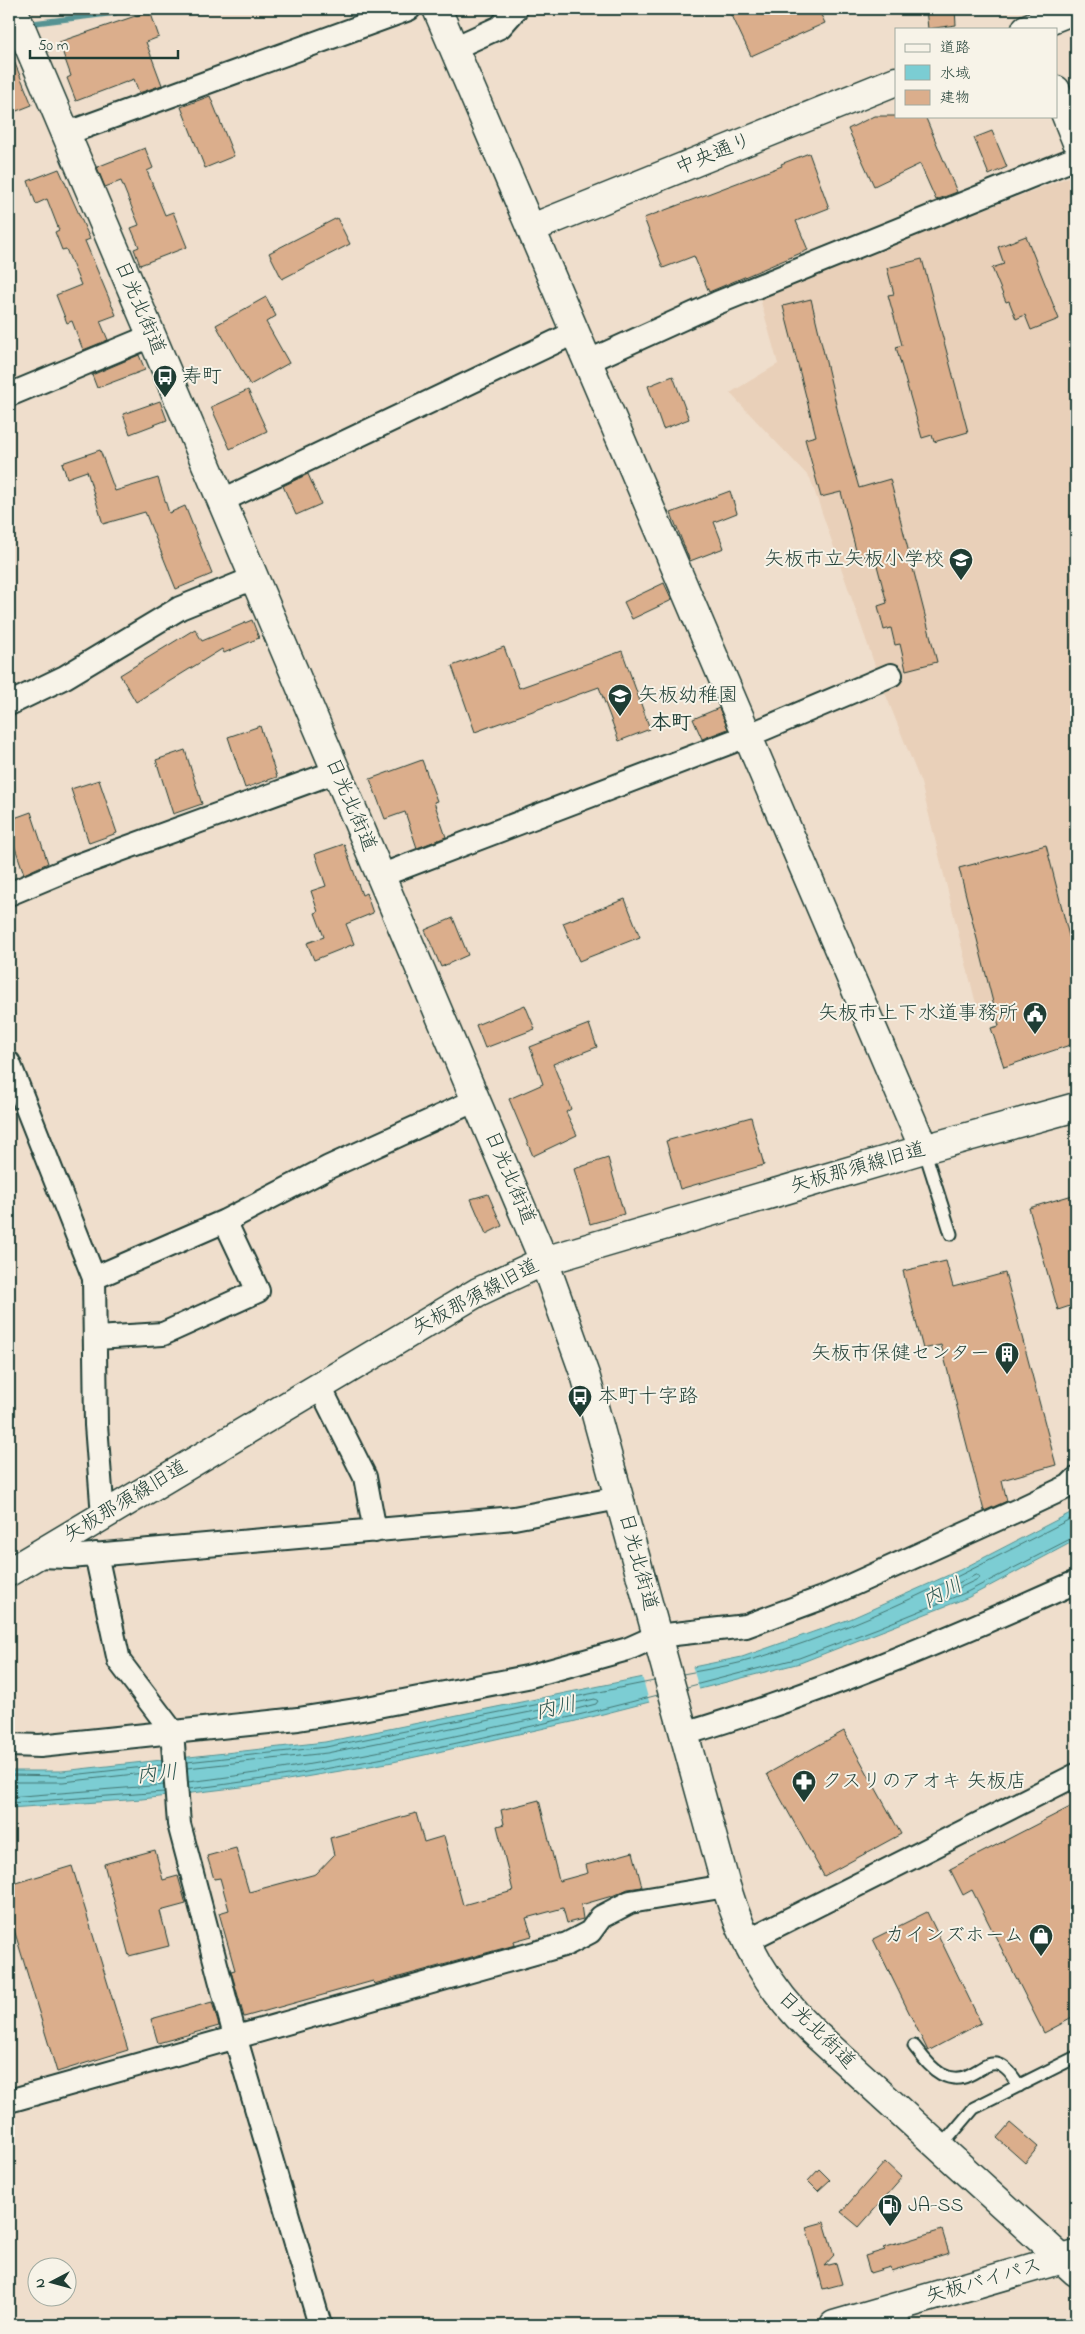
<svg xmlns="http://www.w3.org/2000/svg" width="1085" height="2334" font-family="'Indie Flower','Klee One',sans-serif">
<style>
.built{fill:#e9d0b9}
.water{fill:#7bcdd3;stroke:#569393}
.pier{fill:#efdecc}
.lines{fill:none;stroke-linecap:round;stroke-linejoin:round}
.shore{stroke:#447774;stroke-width:1}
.stream{stroke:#569393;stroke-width:5.5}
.building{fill:#dbae8c;stroke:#1f3d34}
.lane-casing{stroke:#1f3d34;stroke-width:15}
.street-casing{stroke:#1f3d34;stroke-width:26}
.secondary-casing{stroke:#1f3d34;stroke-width:31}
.primary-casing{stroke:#1f3d34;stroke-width:31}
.highway-casing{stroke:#1f3d34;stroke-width:31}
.lane{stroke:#f7f3e8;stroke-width:11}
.street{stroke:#f7f3e8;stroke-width:22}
.secondary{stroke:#f7f3e8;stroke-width:28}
.primary{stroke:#f7f3e8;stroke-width:28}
.highway{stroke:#f7f3e8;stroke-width:28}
.labels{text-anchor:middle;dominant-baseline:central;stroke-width:4;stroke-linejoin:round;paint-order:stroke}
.street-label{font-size:20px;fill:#1f3d34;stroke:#f7f3e8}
.poi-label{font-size:20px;fill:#1f3d34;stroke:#f7f3e8;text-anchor:start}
.neighbourhood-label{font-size:21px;font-weight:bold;fill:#1f3d34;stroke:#f7f3e8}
.water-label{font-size:21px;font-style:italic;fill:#315a54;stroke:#f7f3e8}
</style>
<rect width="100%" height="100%" fill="#efdecc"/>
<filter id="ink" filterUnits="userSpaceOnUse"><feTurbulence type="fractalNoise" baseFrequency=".02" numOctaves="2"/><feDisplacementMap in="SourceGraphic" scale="10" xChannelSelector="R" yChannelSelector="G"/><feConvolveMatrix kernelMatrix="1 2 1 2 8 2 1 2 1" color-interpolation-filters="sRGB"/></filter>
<g filter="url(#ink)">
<path class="built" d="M1074,175L1076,181V993L979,1016L921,783L881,683L810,478L730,393L778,364L759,295Z"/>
<path class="water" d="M1076,1510V1540L969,1597L800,1663L572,1722L393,1762L258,1785L142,1799L9,1808V1771H62L325,1742L742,1657L850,1619L960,1570Z"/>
<path class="pier" d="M692,1665L700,1692L650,1705L642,1676Z"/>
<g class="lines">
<path class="shore" d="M976,1575L979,1576L978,1579L955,1590L952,1589L953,1586Z
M683,1674C703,1670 723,1667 743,1662C860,1630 969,1571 1076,1516
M687,1687L799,1658L878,1628L967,1592L1076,1536
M187,1762L326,1747L654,1681
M187,1768L327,1753L595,1699L598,1701L596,1704L569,1711C443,1739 317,1767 188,1782
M9,1775L63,1776L162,1765
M9,1782H63L162,1771
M189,1789C347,1770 503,1735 658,1695
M9,1797L164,1785
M9,1803L164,1792"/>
<path class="stream" d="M34,23L115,13L124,9"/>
</g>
<path class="building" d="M729,9H818L825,23L751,56Z
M926,9H955L956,25L928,29Z
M150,11L159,37L146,42L162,85L139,93L134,79L76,101L67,78L71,76L59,42Z
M9,49L32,105L9,114Z
M210,96L234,156L205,168L181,107Z
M874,116H925L957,192L936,200L920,164L874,186L848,129Z
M992,131L1007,167L989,175L974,138Z
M145,148L153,168L147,171L165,215L173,212L187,247L140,265L134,249L139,247L131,228L139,225L121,181L105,187L97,167Z
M809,153L829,208L796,221L808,250L709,292L694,256L663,268L644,218L782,166L781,164Z
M59,169L90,239L85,241L116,315L100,321L108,340L83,350L72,321L67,323L56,295L81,285L66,249L62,250L55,232L59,230L47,199L36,204L28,181Z
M337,218L350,244L282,279L269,253Z
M1026,236L1059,319L1031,330L1025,315L1016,319L1009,301L1006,302L992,268L1004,264L998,247Z
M922,259L968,432L934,442L932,435L922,438L896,347L902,345L888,295L894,294L887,268Z
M266,297L276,316L266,322L289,363L250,385L216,325Z
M811,299L840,421L859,488L890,479L937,662L906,670L900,644L895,645L891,628L884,630L878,606L887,603L874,554L858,558L841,492L821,497L805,439L816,436L783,306Z
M139,355L145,370L97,388L92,375Z
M673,376L689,419L663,429L648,386Z
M248,390L267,431L230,449L211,407Z
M160,401L167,420L130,434L123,414Z
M100,450L115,491L158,478L169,513L185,506L212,574L176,589L145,512L103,524L87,471L67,478L62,463Z
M308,474L321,504L296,515L283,486Z
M730,491L737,513L714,522L724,548L690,561L671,513Z
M664,583L672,600L632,619L624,602Z
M252,620L259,638L224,653L222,649L136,702L120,675L195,629L202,641Z
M504,647L519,688L622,651L650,729L619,741L599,687L475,732L452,666Z
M719,708L728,729L702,739L693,719Z
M260,726L277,777L245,788L228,737Z
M185,750L202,804L173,814L156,760Z
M422,760L437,801L434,802L446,837L417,848L405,812L385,819L370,779Z
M99,780L117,833L89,843L71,789Z
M31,812L48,863L24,874L9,830V820Z
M344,844L362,895L366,893L373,913L346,924L354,944L314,960L307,943L324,937L315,913L318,912L311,891L326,886L315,854Z
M1046,845L1076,964V1043L1004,1067L991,1028L999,1026L959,868Z
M625,899L640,937L579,961L563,923Z
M453,918L468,955L441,967L425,930Z
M525,1005L535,1029L485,1048L476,1025Z
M589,1024L597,1047L553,1064L571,1109L566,1112L577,1135L533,1156L509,1099L543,1084L530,1047Z
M751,1117L764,1165L680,1189L666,1141Z
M608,1158L624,1214L590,1224L574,1169Z
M488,1194L502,1226L486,1234L471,1199Z
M1076,1194V1304L1058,1310L1029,1208Z
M946,1261L953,1287L1005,1273L1056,1465L1002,1480L1007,1501L984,1511L941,1345L923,1349L903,1271Z
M844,1731L901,1834L824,1876L767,1774Z
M539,1800L559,1881L588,1873L586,1865L633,1852L642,1887L628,1889L612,1896L581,1905L583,1919L567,1923L563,1908L526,1918L532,1936L514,1941L515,1945L374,1984L373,1981L244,2017L231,1971L235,1970L219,1913L229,1910L220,1878L214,1879L207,1856L236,1848L249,1892L316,1874L334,1855L330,1838L416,1813L424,1842L444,1836L463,1905L513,1891L497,1826L504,1824L501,1810Z
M1076,1804V2016L1044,2033L972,1890L963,1895L950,1869Z
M155,1850L163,1880L178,1876L186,1904L160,1911L169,1946L129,1956L104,1864Z
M72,1866L128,2050L57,2072L9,1913V1885Z
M927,1912L981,2023L928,2051L873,1939Z
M212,2002L219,2026L158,2043L151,2019Z
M1010,2123L1038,2147L1025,2163L997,2138Z
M885,2162L902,2178L859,2227L841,2212Z
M819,2169L830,2180L818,2191L808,2181Z
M824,2222L834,2255L824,2266L836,2263L842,2284L823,2289L806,2227Z
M942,2230L949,2253L891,2271L890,2267L870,2273L865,2256L885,2250L883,2248Z"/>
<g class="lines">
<defs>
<path id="lane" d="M924,1149L951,1234
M914,2046C922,2056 930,2068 941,2074C978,2094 988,2033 1019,2086
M940,2148L974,2108L1076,2057"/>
<path id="street" d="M454,48L500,27L516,9
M65,134L409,9
M589,361L717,303L1076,158
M9,395L151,336
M221,501L576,332
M9,704L65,677L180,608L254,578
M380,876L747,736L891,675
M9,894L76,866L335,772
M9,1063L94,1278L96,1425L103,1516
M94,1278L225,1221L329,1167L476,1100
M96,1338L163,1334L258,1291L225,1221
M320,1387L365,1477L375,1531
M96,1554L119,1661L172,1731L179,1824L235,2036L320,2325
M36,1556L70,1557L514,1518L619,1498
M684,1734C819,1694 948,1639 1076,1582
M9,1745L40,1746L298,1719L362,1709L527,1677L628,1649L657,1636L746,1626L825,1597L1018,1510L1069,1486L1076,1479
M746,1941L1076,1775
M9,2101L567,1944L590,1932L601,1917L630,1902L726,1886
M894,2307L899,2325"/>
<path id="secondary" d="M437,9L924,1149
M1026,29L1076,9
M1056,90L1076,140
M532,228L896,81
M9,1572L478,1292L544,1261L924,1149L1076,1107"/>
<path id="primary" d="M834,2325L1076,2255"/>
<path id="highway" d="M13,9L544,1261L586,1378L726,1886C744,1945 767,1986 811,2030L1076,2272"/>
</defs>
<use href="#lane" class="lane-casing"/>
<use href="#street" class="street-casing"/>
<use href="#secondary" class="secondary-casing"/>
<use href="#primary" class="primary-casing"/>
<use href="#highway" class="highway-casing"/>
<use href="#lane" class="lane"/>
<use href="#street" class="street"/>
<use href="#secondary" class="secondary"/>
<use href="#primary" class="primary"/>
<use href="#highway" class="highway"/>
</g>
</g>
<defs>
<symbol id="bus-pin" viewBox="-11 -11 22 30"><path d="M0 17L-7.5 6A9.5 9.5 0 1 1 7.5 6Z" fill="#1f3d34" stroke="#f7f3e8"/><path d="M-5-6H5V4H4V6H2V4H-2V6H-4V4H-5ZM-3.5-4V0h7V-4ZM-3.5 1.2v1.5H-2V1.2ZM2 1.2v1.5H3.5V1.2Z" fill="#fff"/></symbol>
<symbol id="school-pin" viewBox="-11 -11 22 30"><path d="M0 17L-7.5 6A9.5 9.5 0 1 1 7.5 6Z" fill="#1f3d34" stroke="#f7f3e8"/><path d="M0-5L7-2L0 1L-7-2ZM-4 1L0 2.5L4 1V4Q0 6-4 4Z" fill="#fff"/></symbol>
<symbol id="civic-pin" viewBox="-11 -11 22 30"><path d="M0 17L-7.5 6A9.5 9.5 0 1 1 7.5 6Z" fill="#1f3d34" stroke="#f7f3e8"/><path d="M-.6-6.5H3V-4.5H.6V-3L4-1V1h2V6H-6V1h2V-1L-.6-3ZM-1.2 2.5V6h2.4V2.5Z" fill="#fff"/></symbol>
<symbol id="building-pin" viewBox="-11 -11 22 30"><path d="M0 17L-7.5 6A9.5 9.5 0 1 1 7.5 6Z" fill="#1f3d34" stroke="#f7f3e8"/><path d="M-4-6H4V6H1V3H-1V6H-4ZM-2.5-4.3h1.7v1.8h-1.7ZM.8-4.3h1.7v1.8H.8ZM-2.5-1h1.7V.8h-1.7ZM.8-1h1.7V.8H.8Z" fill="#fff"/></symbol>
<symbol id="pharmacy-pin" viewBox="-11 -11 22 30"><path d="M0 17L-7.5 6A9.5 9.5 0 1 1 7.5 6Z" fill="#1f3d34" stroke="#f7f3e8"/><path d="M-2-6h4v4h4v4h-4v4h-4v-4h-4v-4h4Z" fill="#fff"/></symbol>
<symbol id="shop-pin" viewBox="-11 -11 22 30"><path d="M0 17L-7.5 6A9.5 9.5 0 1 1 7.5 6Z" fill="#1f3d34" stroke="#f7f3e8"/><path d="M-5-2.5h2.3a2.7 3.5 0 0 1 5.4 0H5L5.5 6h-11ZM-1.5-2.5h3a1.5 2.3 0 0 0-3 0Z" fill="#fff"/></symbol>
<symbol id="fuel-pin" viewBox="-11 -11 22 30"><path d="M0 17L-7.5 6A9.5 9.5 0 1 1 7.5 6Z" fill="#1f3d34" stroke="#f7f3e8"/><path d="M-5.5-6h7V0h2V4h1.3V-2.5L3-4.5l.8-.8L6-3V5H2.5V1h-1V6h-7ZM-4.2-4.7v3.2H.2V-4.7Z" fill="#fff"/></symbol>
</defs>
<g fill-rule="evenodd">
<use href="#bus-pin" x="151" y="363" width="28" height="38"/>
<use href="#school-pin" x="947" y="546" width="28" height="38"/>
<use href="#school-pin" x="606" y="682" width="28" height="38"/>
<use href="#civic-pin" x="1021" y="1000" width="28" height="38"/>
<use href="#building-pin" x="993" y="1340" width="28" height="38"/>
<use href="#bus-pin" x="566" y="1383" width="28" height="38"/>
<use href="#pharmacy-pin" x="790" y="1768" width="28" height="38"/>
<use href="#shop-pin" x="1027" y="1922" width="28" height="38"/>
<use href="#fuel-pin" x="876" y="2192" width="28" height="38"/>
</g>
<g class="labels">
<g class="street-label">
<text transform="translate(714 155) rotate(-22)">中央通り</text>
<text transform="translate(139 308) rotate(67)">日光北街道</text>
<text transform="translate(350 805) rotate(67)">日光北街道</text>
<text transform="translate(858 1169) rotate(-16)">矢板那須線旧道</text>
<text transform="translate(509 1178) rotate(67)">日光北街道</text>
<text transform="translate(476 1298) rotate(-28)">矢板那須線旧道</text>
<text transform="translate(126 1502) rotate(-31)">矢板那須線旧道</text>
<text transform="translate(637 1562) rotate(75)">日光北街道</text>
<text transform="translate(816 2031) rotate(45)">日光北街道</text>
<text transform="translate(984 2282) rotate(-16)">矢板バイパス</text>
</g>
<g class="poi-label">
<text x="182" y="377">寿町</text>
<text x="944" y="560" text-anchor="end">矢板市立矢板小学校</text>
<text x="638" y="696">矢板幼稚園</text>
<text x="1018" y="1014" text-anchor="end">矢板市上下水道事務所</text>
<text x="990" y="1354" text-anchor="end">矢板市保健センター</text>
<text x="598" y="1397">本町十字路</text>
<text x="822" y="1782">クスリのアオキ 矢板店</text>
<text x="1024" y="1936" text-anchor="end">カインズホーム</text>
<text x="908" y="2206">JA-SS</text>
</g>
<g class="neighbourhood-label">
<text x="671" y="724">本町</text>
</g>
<g class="water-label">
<text transform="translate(943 1594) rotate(-27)">内川</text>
<text transform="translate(556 1709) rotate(-12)">内川</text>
<text transform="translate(157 1775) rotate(-6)">内川</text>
</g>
</g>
<rect width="1085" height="2334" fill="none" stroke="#f7f3e8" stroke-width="30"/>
<rect x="15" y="15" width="1055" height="2304" fill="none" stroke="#1f3d34" stroke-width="2" filter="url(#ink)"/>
<rect x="895" y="28" width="162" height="90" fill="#f7f3e8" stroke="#a1aaa0"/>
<rect x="905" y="44" width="25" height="8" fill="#f7f3e8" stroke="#a1aaa0"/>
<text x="940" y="52" font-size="15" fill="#1f3d34">道路</text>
<rect x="905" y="65" width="25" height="15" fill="#7bcdd3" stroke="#a1aaa0"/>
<text x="940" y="78" font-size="15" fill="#1f3d34">水域</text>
<rect x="905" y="90" width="25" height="15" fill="#dbae8c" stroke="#a1aaa0"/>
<text x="940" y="102" font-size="15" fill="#1f3d34">建物</text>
<g transform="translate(52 2282) rotate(264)"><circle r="24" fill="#f7f3e8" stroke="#a1aaa0"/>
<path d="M0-4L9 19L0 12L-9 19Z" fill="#1f3d34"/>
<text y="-8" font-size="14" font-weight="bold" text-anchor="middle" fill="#1f3d34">N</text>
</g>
<path d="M30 50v8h148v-8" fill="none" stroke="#1f3d34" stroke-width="2.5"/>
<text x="38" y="50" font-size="15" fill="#1f3d34" stroke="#f7f3e8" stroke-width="4" paint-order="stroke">50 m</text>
</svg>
